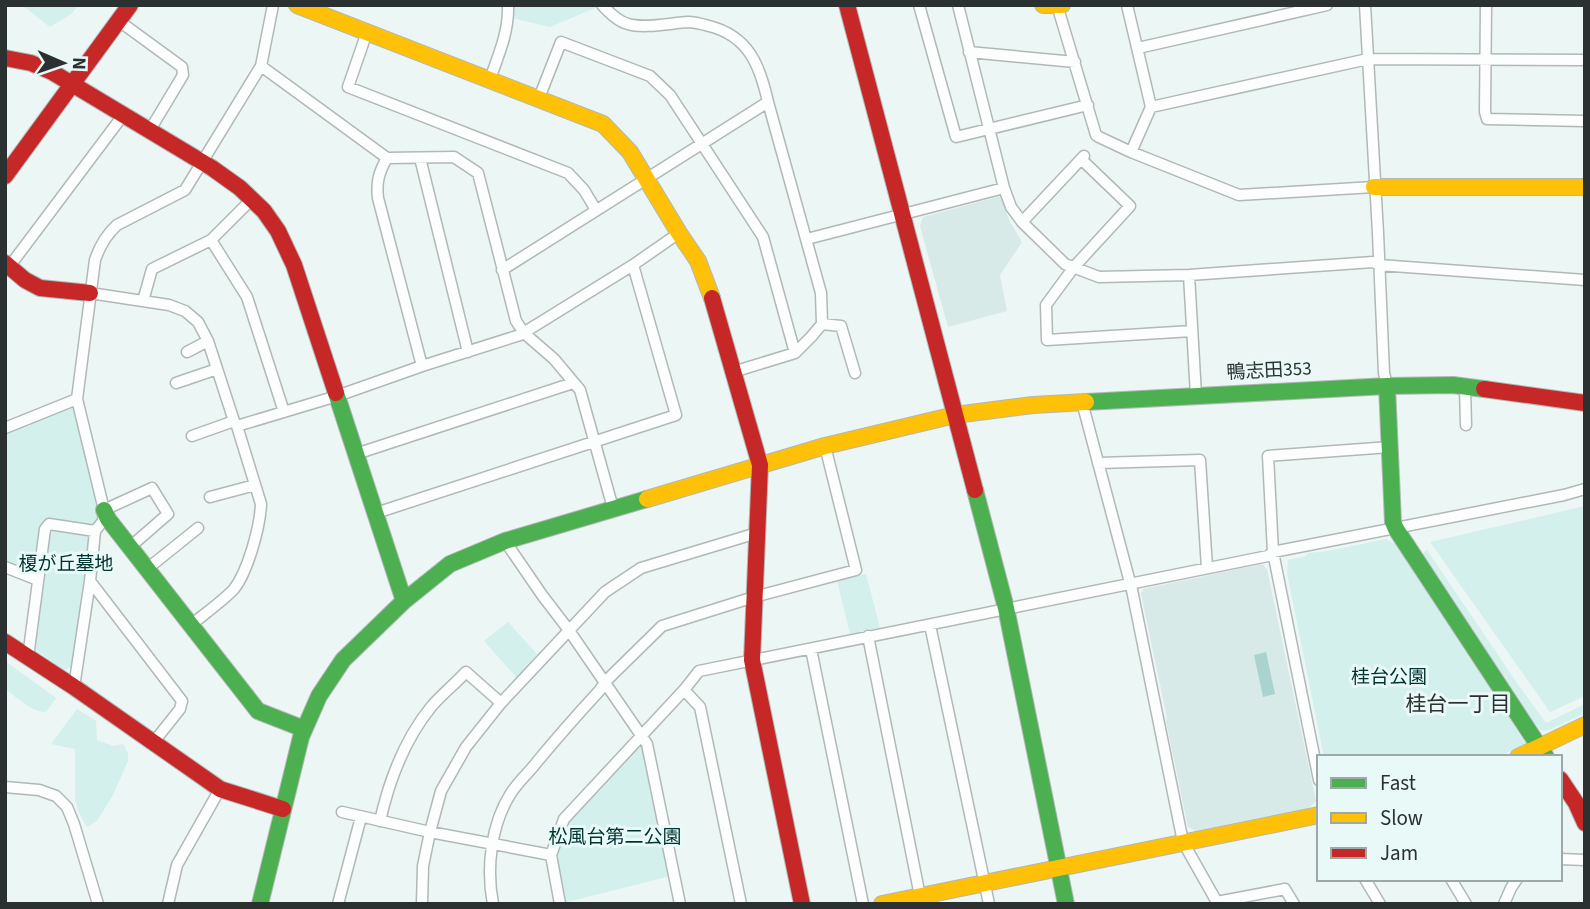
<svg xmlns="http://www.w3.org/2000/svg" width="1590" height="909" font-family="'Source Sans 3','Noto Sans JP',sans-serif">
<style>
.built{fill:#d8eae8}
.green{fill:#d3f0ed}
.water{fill:#aad2ce}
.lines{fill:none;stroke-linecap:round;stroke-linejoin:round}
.street-casing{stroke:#b1b8b7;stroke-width:13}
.fast-casing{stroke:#b1b8b7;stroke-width:18}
.slow-casing{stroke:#b1b8b7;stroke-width:18}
.jam-casing{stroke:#b1b8b7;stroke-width:18}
.street{stroke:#fcfefd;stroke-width:10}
.fast{stroke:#4caf50;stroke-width:16}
.slow{stroke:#ffc107;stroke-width:16}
.jam{stroke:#c62828;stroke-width:16}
.labels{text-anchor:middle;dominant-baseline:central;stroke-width:6;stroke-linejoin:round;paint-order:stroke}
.street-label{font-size:19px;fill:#2b3131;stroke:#e9f9f7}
.park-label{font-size:19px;fill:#003230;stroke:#e9f9f7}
.neighbourhood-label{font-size:21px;fill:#2b3131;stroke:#e9f9f7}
</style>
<rect width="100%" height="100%" fill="#ecf6f4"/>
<path class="built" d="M1001,196L1010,222L1022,242L1000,275L1007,311L948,327L920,226L923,217Z
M1262,564L1267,569L1316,801L1309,808L1196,831L1188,827L1166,722L1167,718L1141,594L1143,589Z"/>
<path class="green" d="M22,5H79L71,14L50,27Z
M508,5H602L550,27L508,17Z
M77,399L104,510L95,531L49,524L38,580L5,567V428Z
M1585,506V696L1550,712L1430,542Z
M54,531L91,534L73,666L64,670L35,649L49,533Z
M1386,539L1400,546L1526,744L1498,757H1324L1287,573L1288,560L1306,556L1308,553L1328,551Z
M1427,550L1519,686L1546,723L1585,704V713L1549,730L1541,731L1519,703L1490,660L1472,628L1453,604L1422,554Z
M866,574L880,628L850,634L837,581Z
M508,622L537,654L517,678L484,641Z
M5,661L56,698L46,712C31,712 17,697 5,689Z
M77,709L96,721L97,740L113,746L123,744L128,753V761L113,795L97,821L87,827L79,813L75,800V749L51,744Z
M641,735L674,875L563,903L551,855L564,819Z"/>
<path class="water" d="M1266,652L1275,694L1263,697L1254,655Z"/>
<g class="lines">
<defs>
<path id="street" d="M602,5C609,12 618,22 628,24C644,29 671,23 688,22C695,22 702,24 709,26C749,36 760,66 768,102L821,293L822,324L811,337L795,353L733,372
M919,5L956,137L1088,105
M958,5L1004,188L1011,207L1022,222L1065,264L1099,277L1189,275L1373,262L1379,265L1585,280
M1057,5L1096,135L1099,137L1131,152L1239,195L1374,187
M1127,5L1151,107L1131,152
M1365,5L1378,233L1384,373L1387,386
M1486,5L1485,112L1487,119L1585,121
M119,21L182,67L183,75L150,130
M367,32L348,87L568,173L584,190L596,210
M1138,48L1327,5
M969,52L1075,62
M261,66L387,158L454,157L478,173L516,321L524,333L554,359L580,390L613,508
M490,79C499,54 509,31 508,5
M539,98L561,42L650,76L670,95L763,237L795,353
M1151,107L1368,59L1585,60
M387,158C379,172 376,182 378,198L422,366
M420,158L468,352
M1081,159L1130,206L1074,267L1046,305L1047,340L1192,331
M1022,222L1084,156
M807,239L1004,188
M211,240L247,297L284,412
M9,267L124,114
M502,270L768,102
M1189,275L1196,395
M90,293L169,305L185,311L198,322L208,341L234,421L237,426L261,504C260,527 248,571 234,589C224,600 203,615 191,625
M143,301L152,269L211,240L252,199
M822,324L841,326L855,373
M187,352L208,341
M176,383L217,369
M1465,387L1466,425
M1082,402L1132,590L1183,842L1218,904
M237,426L337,396L422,366L520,335L633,265L679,233
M5,428L77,399
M192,436L234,421
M356,454L573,383
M1098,463L1200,460L1207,568
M210,497L255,485
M104,510L152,488L168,514L130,547
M376,513L676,415L633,265
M505,541L542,595L568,629L647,744L680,904
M5,567L38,580
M147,569L198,528
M90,581L182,701L180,709L153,743
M930,625L989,904
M868,636L921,901
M811,649L863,904
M28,657L45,529L49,524L95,531
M74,687L90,581L95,531L103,521L104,510L77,399L95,260C100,245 106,235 117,225L185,190L261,66L273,5
M684,690L700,707L741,904
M1319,780L1273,552L1268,456L1390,447
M5,787L39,790L56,796L67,807L74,824L98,904
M342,812L430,832L551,855
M380,821C389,781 405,739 431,707C441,695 455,684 466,672L501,703
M1560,859L1585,860
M1365,879L1380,904
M1451,879L1466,904
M168,904L177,865L220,789
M338,904L361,817
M422,904L423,866L430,832L441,791L466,747L501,703L605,592L641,568L757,533
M493,904C486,868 491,824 511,793C517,784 525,776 532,768C554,741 577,715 600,690L605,682L662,626L754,597L856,570L825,446
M560,904L551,855L564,819L684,690L699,671L1268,556L1273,552L1564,495L1585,489
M1216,904L1217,902L1285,889L1294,904
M1504,904L1511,888L1517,879"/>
<path id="fast" d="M1387,386L1393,522L1396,529L1546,757
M336,393L404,601
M1086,402L1387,386L1453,385L1484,389
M975,490L1006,608L1066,904
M104,510L108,519L258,711L304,729
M260,904L301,737L319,696L343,660L404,601L450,564L505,541L647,499"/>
<path id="slow" d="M297,5L603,124L630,152L679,233L698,261L712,298
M1043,5H1062
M1374,187H1585
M647,499L825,446L955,415L1033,405L1086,402
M1518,757L1585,725
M882,904L1319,815"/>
<path id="jam" d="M847,5L975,490
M5,58L31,63L52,72L212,168L240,188L264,211L278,231L294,265L336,393
M5,176L130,5
M5,263L25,280L40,288L90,293
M712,298L760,465L752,660L802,904
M1484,389L1585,403
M5,642L74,687L220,789L283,809
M1560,779L1576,803L1585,823"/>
</defs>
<use href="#street" class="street-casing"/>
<use href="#fast" class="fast-casing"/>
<use href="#slow" class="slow-casing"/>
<use href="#jam" class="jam-casing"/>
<use href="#street" class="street"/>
<use href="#fast" class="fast"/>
<use href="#slow" class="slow"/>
<use href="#jam" class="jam"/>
</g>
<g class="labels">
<g class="street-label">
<text transform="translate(1269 371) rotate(-3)">鴨志田353</text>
</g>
<g class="park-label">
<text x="66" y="564">榎が丘墓地</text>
<text x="1389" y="677">桂台公園</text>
<text x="615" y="837">松風台第二公園</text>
</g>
<g class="neighbourhood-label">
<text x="1458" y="704">桂台一丁目</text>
</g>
</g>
<rect width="1590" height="909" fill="none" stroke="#2b3131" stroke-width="14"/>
<rect x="1317" y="755" width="245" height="126" fill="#e9f9f7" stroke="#9da9a8" stroke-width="2"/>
<rect x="1331" y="778" width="35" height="10" fill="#4caf50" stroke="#9da9a8" stroke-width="2"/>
<text x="1380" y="790" font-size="21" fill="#2b3131">Fast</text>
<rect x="1331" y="813" width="35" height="10" fill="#ffc107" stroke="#9da9a8" stroke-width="2"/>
<text x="1380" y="825" font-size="21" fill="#2b3131">Slow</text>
<rect x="1331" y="848" width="35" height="10" fill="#c62828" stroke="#9da9a8" stroke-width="2"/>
<text x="1380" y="860" font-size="21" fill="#2b3131">Jam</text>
<g transform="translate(63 63) rotate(92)" stroke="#e9f9f7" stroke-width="5" paint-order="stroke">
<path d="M0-5L12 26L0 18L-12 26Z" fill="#2b3131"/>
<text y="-10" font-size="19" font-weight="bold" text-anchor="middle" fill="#2b3131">N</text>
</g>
</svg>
